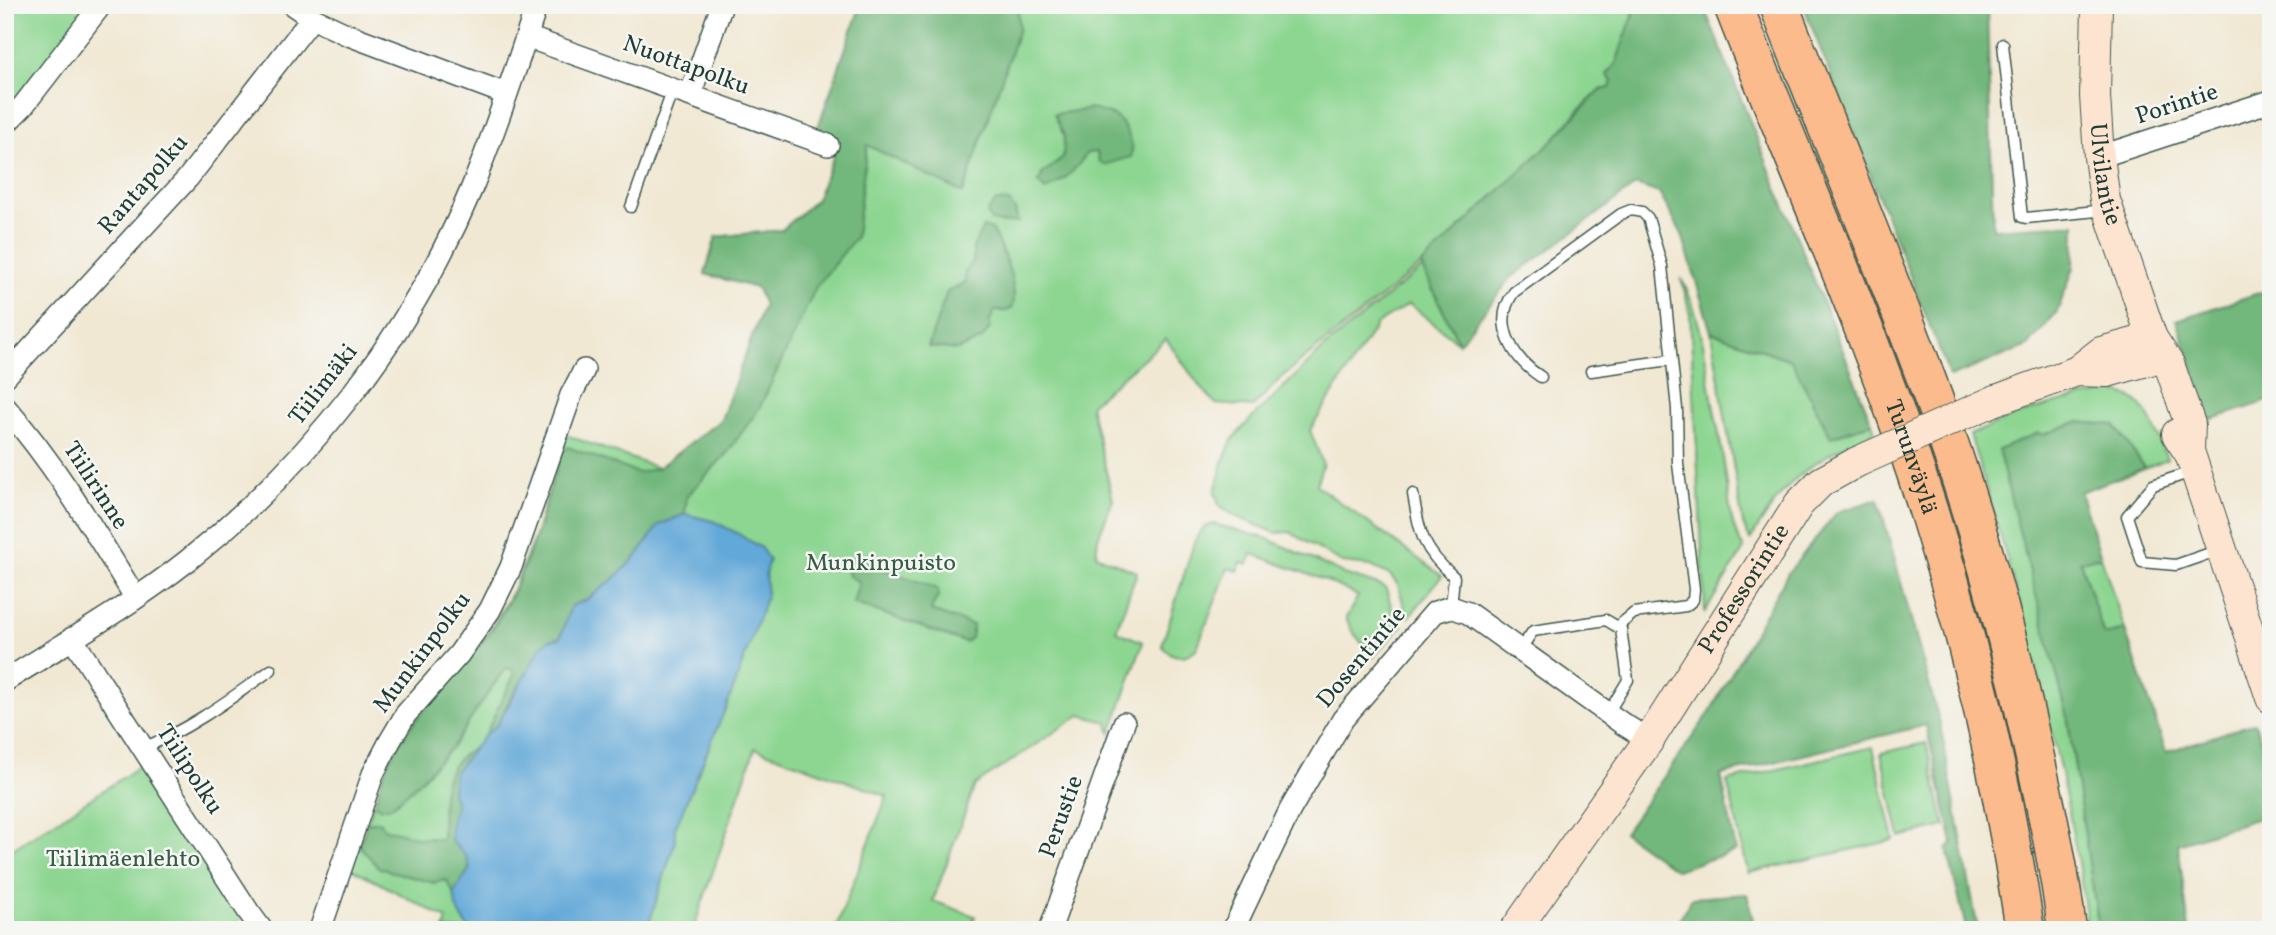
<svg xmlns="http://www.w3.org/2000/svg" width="2276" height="935" font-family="Vollkorn,serif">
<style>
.green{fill:#8dd692;stroke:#568a63;stroke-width:2}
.forest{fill:#72b77c;stroke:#487a58;stroke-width:2}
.water{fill:#62a8d8;stroke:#407286;stroke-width:2}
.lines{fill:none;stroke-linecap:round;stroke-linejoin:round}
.lane-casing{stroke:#3e574c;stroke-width:13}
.street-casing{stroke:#3e574c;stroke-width:24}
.secondary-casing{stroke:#3e574c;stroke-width:32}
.highway-casing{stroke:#3e574c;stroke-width:41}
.lane{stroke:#fff;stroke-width:10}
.street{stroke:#fff;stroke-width:21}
.secondary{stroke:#fde4d1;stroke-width:30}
.highway{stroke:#fbbb8d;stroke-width:38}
.secondary-bridge-casing{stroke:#3e574c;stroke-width:32;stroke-linecap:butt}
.secondary-bridge{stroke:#fde4d1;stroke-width:30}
.labels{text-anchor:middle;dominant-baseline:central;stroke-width:5;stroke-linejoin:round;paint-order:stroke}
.street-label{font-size:24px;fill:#1f3d34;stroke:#f6f6f2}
.park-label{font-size:24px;fill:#355c47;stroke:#f6f6f2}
</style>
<rect width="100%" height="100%" fill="#f6f6f2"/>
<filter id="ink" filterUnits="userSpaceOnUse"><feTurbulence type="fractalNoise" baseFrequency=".0143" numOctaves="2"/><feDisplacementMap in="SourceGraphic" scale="14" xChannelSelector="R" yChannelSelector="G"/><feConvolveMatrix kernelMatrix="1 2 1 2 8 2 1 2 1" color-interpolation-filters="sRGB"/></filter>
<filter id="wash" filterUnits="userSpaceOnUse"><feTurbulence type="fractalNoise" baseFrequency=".00686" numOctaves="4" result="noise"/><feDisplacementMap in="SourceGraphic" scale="28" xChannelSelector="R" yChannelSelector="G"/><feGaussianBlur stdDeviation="1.57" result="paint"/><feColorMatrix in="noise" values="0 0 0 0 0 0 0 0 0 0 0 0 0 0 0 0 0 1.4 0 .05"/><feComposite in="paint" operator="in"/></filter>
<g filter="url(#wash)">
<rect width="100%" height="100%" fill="#f1e8d3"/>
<path class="green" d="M5,5H92L64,43L5,111Z
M861,5H1633L1634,12L1616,63L1607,75L1612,81L1610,88L1600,90L1580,109L1553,140L1421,265L1284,375L1253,407L1216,404L1198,384L1166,339L1090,405L1113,500L1098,538L1096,555L1137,572L1116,631L1143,642L1111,733L1107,722L1080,715L975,785L933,901L975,916L970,930H835L887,796L755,748L693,930H444L447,919L351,868L392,754L444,685L487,635L513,590L535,536L566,435L658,468L721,420L764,305L757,288L705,274L716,237L782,230L816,200L834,155L817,130Z
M1422,268L1459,343L1409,304L1377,324L1310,430L1323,464L1316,485L1442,576L1409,617L1406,613L1398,585L1390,575L1371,566L1342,563L1290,532L1276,533L1237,517L1219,505L1215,492L1223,462L1232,440L1248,422L1327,345Z
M1681,278C1700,313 1705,353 1711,392C1716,420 1722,449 1726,477C1730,506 1729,524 1744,549L1705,612L1690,313Z
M1711,332L1791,360L1831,437L1872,423L1875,431C1844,445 1806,464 1784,491C1771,506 1761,523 1750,540L1743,524Z
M2115,392C2149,398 2156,432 2167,459L2145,468L2114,425L2077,422L2043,435L2067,714L2099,930H2088C2066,762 2020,596 1970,435C2016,414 2065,397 2115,392Z
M1214,524L1268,539L1344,574L1385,587C1391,601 1391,615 1402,626L1373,657L1352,631L1346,618L1358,596L1327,581L1252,554L1248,564L1241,562L1238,571L1228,568L1197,648C1186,659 1170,659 1162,645L1194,543C1199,532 1202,526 1214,524Z
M2101,557L2125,630L2103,636L2080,560Z
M1926,743L1945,826L1900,837L1881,753Z
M1873,747L1894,840L1748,873L1727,781Z
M144,764L244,918L224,930H5V854Z"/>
<path class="forest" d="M861,5H1014L1018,11L1019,28L963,193L867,145L856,237L816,287L760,407L727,453L687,496L685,514L659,525L636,557L614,579L586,600L571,606L560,638L549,640L510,699L497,725L485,735L514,675V671L508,668L503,671L452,747L416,785L391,807L380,808L374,803C380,787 384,768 393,753C418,710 458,676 487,636C526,582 542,514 561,452L568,447L638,473L658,468L721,420L764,305L757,288L705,274L716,237L782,230L816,200L834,155L817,130Z
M1633,5H1703L1872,423L1831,437L1791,360L1711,332L1682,234L1659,193L1636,185L1511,278L1459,343L1421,265L1553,140L1600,90L1610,88L1612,81L1607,75L1616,63L1634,12Z
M1803,5H1987L1993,229L2075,224L2074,268L2057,312L2028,346L1950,377Z
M1091,109C1099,111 1107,113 1114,116C1125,123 1135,144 1131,157L1104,165L1099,161L1097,152L1087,153C1077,168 1063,183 1045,190L1039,183L1042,174L1063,158L1064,136L1054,114Z
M996,201L1009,202L1015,210L1018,222L1000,223L991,221L987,213Z
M983,227L992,230C1003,251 1018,284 1013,307L1007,311H995L990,320V328L982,339L958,350L928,347L947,292L965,283V272L974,260L973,248Z
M2271,289V400L2210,420L2177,320Z
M2076,422L2114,425L2145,468L2080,492L2101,557L2080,561L2104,635L2125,630L2166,752L2255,723L2271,768V814L2178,844L2189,930H2099L2067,714L1998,450L2038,433L2043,435Z
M1878,499L1940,724L1978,930H1967L1965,924L1947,849L1953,843L1926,725L1721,775L1736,851L1676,870L1624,833L1708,715L1788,573L1837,512Z
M851,561H861L934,587L939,592C938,599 932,604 931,611L973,625L971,638L966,642L961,641L853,603L859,582L849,576L847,566Z
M477,746C459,767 447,775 456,805L451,819V840L466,856L470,868L454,893L446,880L434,883L379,868L359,845L367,823L379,821L383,828L419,838L442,839C444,800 435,768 477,746Z
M1747,894L1755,930H1683L1675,926L1692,898Z"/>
<path class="water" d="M685,514L713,521L737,533L761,548L769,560C762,577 768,583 766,598L730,698L675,828V842L647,930H469L456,907L454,893L470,868L466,856L451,841V819L456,805L452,791L454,773L485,735L497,725L541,647L549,640L560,638L571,606L586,600L614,579L636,557L659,525Z"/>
</g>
<g filter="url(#ink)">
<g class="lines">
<defs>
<path id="lane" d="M2003,44L2022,217L2026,218L2107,210
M631,207L673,89
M1591,371L1670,360
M1541,377C1513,359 1491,323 1514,292L1621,214L1631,210L1642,212L1648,218L1662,266L1677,409L1678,464L1694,589L1693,600L1686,606L1634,613L1617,627
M2194,471L2153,485L2127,516L2142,562L2176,565L2219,550
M1413,494C1420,534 1422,549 1454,577L1451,607
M1520,650L1533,631L1606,620L1621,629L1628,680L1608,713
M143,748C190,729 230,699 271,670"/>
<path id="street" d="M293,5L312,18L346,34L506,94
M527,37L828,145
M690,95L722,5
M5,124L23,106L101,5
M2099,157L2271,101
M5,377L188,178L312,18
M5,407C56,465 95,532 135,597
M72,638L248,911L262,930
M5,681C66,642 130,606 187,561C311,462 409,337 471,190C496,130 516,67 537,5
M320,930L373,774L390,741L406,714L459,654L490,610L511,567L571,395L584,370
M1050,930L1124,723
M1233,930L1290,810L1343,719L1435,612L1451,607L1468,613L1623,724L1649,740"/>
<g id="secondary">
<path id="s1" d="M2097,5L2095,96L2099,157L2105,200L2152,338L2169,364L2185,410L2190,424L2189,450"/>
<path d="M2077,371L2101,352L2152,338"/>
<path d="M1996,400L2077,371L2107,372L2150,360"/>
<path d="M2177,434L2190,454L2271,698"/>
<path id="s2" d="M1515,930L1649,740L1799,504L1821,482L1857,462"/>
</g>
<g id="highway">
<path id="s3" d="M1733,5C1799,174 1875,340 1929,513C1972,649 2004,788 2025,930"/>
<path d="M1779,5C1827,130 1880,253 1926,378C1971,500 2007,626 2034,753C2047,812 2060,871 2067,930"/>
</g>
</defs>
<use href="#lane" class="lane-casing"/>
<use href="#street" class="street-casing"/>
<use href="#secondary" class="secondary-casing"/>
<use href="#highway" class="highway-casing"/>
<use href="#lane" class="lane"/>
<use href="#street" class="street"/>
<use href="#secondary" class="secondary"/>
<use href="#highway" class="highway"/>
<defs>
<path id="secondary-bridge" d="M1857,462L1996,400"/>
</defs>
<use href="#secondary-bridge" class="secondary-bridge-casing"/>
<use href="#secondary-bridge" class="secondary-bridge"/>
</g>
</g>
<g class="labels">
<g class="street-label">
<text transform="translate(686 66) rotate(20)">Nuottapolku</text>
<text transform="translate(2177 105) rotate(-18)">Porintie</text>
<text stroke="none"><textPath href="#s1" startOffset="170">Ulvilantie</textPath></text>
<text transform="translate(144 185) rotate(-49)">Rantapolku</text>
<text transform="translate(324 385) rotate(-52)">Tiilimäki</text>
<text stroke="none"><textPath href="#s3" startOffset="486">Turunväylä</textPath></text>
<text transform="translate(95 486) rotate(57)">Tiilirinne</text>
<text stroke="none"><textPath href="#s2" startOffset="411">Professorintie</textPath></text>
<text transform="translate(423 653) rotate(-53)">Munkinpolku</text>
<text transform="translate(1362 658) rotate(-50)">Dosentintie</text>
<text transform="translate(189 770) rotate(57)">Tiilipolku</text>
<text transform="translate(1062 817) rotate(-70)">Perustie</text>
</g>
<g class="park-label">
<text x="881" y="564">Munkinpuisto</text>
<text x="123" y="860">Tiilimäenlehto</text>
</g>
</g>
<rect width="2276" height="935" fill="none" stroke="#f6f6f2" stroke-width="28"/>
</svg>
